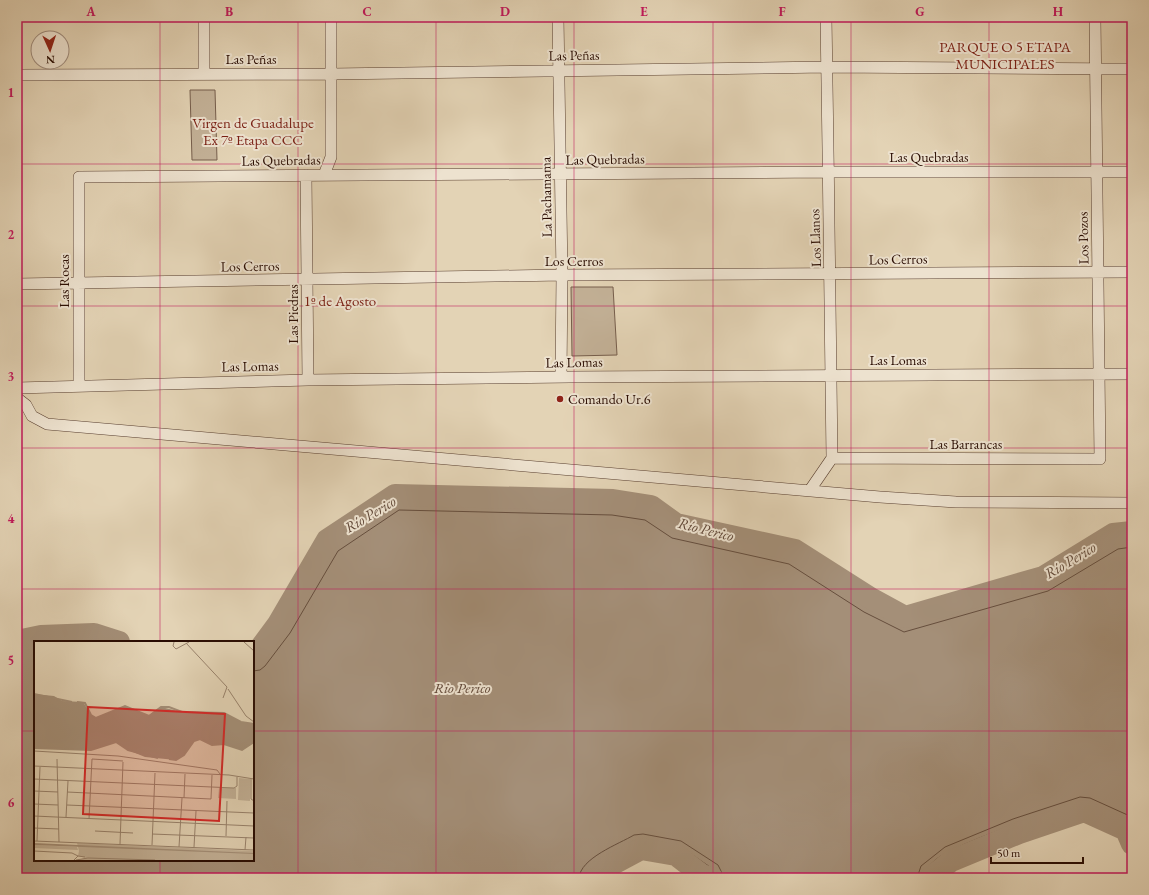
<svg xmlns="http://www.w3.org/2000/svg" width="1149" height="895" font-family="'EB Garamond',serif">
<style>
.green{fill:#c3b197;stroke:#765e4c}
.water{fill:#a48f78;stroke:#735b49}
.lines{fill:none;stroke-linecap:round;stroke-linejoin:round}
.shore{stroke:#664e3d;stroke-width:1}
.river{stroke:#a48f78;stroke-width:22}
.minor-casing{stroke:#583e2f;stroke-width:12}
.minor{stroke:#ede2cf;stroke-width:11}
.grid{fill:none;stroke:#c2185b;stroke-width:1;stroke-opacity:0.55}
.poi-dot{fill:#8f2418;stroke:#ede2cf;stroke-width:1.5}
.labels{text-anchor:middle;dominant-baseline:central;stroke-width:4;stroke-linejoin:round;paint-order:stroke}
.street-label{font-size:14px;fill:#290c02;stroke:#ede2cf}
.poi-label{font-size:14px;fill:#290c02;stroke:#ede2cf;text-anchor:start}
.neighbourhood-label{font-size:15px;fill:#7a1f14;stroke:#ede2cf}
.water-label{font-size:15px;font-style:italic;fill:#604737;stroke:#ede2cf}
.inset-river{fill:none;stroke:#a48f78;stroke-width:2}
.inset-road{fill:none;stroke:#99836d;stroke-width:1}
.view{fill:#d62828;fill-opacity:0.15;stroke:#d62828;stroke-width:2}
.inset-edge{fill:none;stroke:#290c02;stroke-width:2}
.neatline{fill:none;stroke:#c2185b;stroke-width:1.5}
.grid-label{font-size:13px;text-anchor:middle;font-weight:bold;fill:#c2185b}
</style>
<rect width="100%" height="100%" fill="#e3d3b5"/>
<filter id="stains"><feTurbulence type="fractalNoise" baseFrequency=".005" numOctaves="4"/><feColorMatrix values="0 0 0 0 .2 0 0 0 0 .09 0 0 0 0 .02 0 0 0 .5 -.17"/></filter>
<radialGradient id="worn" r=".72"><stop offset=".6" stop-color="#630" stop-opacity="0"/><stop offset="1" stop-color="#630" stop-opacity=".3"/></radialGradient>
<path class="green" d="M190,90H215L217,160H192Z
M17,191L20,276H17Z
M571,287H613L617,355L572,356Z"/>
<path class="water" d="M395,495L613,500L651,506L676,524L795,550L872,599L905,617L1043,577L1113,534L1132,532V844L1126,830L1084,811L1019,833L951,861L930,878H712L702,875L676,855L641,849L599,872L593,878H17V641L41,636L94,634L119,642H35V860H253V658L278,624L327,540Z"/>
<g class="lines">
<path class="shore" d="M17,644L42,640L93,638L106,642
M253,660L258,658L281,627L330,543L397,499L613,504L649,510L675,528L794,554L870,603L904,621L1044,581L1114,538L1132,536
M253,665L261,662L285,629L334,546L398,504L612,509L648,515L674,533L792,559L867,607L904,626L1046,586L1116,543L1132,541
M253,671L260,670L265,666L290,633L338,551L399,510L612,515L645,520L672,538L789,564L864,612L904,632L1048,591L1118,549L1132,547
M579,878C580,858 619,844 634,835L643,834L681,841L718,865L721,871L722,878
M585,878L587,871L594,864L642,840L681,847L713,869L716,878
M590,878L591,874L596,869L642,845L678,851L710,873L711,878
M917,878L921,866L945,847L1013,819L1080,797L1090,798L1132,817
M923,878C923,868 939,856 948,852C990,831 1037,818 1081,803H1088L1132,824
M928,878C930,855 1059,815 1083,808L1127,827L1132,834"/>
<path class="river" d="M17,641L41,636L94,634L119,642
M253,658L278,624L327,540L395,495L613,500L651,506L676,524L795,550L872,599L905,617L1043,577L1113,534L1132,532
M593,878L598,872L641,849L676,855L702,875L712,878
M930,878L951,861L1019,833L1084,811L1126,830L1132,844"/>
<defs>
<path id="minor" d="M204,17V73
M558,17L562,275L561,377
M826,17C828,164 831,311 832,458
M17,75L331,74L826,67L1132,69
M306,175L308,380
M324,175L331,157V17
M17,284L562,275L1132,272
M79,385V177L827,172H1132
M17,388L308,380L570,377L1132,374
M17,398L26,405L32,416L47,424L880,497L956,502L1132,503
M832,458L1100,459L1095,17
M810,490L832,458"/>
</defs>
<use href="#minor" class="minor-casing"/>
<use href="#minor" class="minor"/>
</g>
<path class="grid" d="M160,17V642M298,17V878M436,17V878M574,17V878M713,17V878M851,17V878M989,17V878M17,164H1132M17,306H1132M17,448H1132M17,589H1132M17,731H35M253,731H1132M160,860V878"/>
<circle class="poi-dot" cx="560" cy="399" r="4"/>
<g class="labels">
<g class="street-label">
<text transform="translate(574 55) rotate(-1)">Las Peñas</text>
<text x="251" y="59">Las Peñas</text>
<text x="929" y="157">Las Quebradas</text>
<text transform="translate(605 159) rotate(-1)">Las Quebradas</text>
<text transform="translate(281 160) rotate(-1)">Las Quebradas</text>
<text transform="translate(546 197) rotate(-91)">La Pachamama</text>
<text transform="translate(815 238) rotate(-92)">Los Llanos</text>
<text transform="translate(1083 238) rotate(-91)">Los Pozos</text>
<text transform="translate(898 259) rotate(-1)">Los Cerros</text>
<text x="574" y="261">Los Cerros</text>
<text transform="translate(250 266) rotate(-1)">Los Cerros</text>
<text transform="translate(64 281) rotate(-90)">Las Rocas</text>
<text transform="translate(293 314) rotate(-90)">Las Piedras</text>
<text x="898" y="360">Las Lomas</text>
<text transform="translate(574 362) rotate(-1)">Las Lomas</text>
<text transform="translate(250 366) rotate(-1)">Las Lomas</text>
<text x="966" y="444">Las Barrancas</text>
</g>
<g class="poi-label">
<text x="568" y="399">Comando Ur.6</text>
</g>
<g class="neighbourhood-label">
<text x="1005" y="46">PARQUE O 5 ETAPA<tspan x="1005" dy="17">MUNICIPALES</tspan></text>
<text x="253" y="122">Virgen de Guadalupe<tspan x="253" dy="17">Ex 7º Etapa CCC</tspan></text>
<text x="340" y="300">1º de Agosto</text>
</g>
<g class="water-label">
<text transform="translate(370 514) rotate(-31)">Río Perico</text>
<text transform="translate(706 529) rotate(14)">Río Perico</text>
<text transform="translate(1070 560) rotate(-31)">Río Perico</text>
<text x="462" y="687">Rio Perico</text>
</g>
</g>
<g transform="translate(34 641)">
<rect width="220" height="220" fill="#e3d3b5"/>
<path d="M205,137L216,138V160L204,159ZM185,147H202V158L184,157ZM43,202L220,210V219H42L52,217L44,215L45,210ZM0,204L43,206L44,209L0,207Z" fill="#c3b197"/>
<path d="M0,53L20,55L28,60L49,61L57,74L62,77L91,65L114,75L127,66L148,71L190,72L207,81L220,83V101L208,109L191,103L178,104L166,98L160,100L150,114L142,119L111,116L94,109L82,101L56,109L0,107ZM0,202L220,212V213L0,204Z" fill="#a48f78"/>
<path class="inset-river" d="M0,53L38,61M43,61L51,62L57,74L62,77L91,65L115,75L127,66H135L148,71L190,72L207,81L220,83M0,107L57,109L82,101L94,109L124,117M135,118L142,119L150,114L160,100L166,98L178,104L190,103L208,109L220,101"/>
<path class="inset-road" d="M140,1L139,5L142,8L155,1M210,1L220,10M152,2L193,46L189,57M194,48L212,75L220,81M0,110L84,115L183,129L186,133M23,118L25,201M0,125L195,134L220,138M217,137V158L220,160M0,138L200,147L203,145V136M0,150L24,151M33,151L177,158L178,134M150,157L151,133M0,163L24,164M33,164L220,172M0,175L220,185M32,176L34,140M55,178L58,118L89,120M0,187L25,188M61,190L99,192M118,193L220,197M192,195L193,160M0,200L220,209M3,200L6,126M86,203L89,121M118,204L121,132M145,206L148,157M160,206L162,170M211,209L212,196M0,210L38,212L44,215M40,219L44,215L51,216M42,219L54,217L121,219"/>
<path class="view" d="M54,66L191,73L185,180L49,173Z"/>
<rect width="220" height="220" class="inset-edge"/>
</g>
<rect width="1149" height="895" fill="none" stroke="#e3d3b5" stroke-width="44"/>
<g transform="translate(50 50) rotate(177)"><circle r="19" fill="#ede2cf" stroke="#9f8c7d"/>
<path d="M0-3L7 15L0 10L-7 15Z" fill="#8f2418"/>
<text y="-6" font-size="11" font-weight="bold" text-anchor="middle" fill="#290c02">N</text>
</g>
<path d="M991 857v6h92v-6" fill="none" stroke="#290c02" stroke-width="2"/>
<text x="997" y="857" font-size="12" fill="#290c02" stroke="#ede2cf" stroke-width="3" paint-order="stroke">50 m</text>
<rect x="22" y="22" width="1105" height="851" class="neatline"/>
<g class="grid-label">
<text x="91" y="16">A</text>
<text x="229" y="16">B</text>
<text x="367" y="16">C</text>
<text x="505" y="16">D</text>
<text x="644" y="16">E</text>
<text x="782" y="16">F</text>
<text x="920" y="16">G</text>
<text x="1058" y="16">H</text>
<text x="11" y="97">1</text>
<text x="11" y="239">2</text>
<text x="11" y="381">3</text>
<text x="11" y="523">4</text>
<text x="11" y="665">5</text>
<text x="11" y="807">6</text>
</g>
<rect width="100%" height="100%" filter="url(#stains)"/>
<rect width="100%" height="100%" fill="url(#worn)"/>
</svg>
